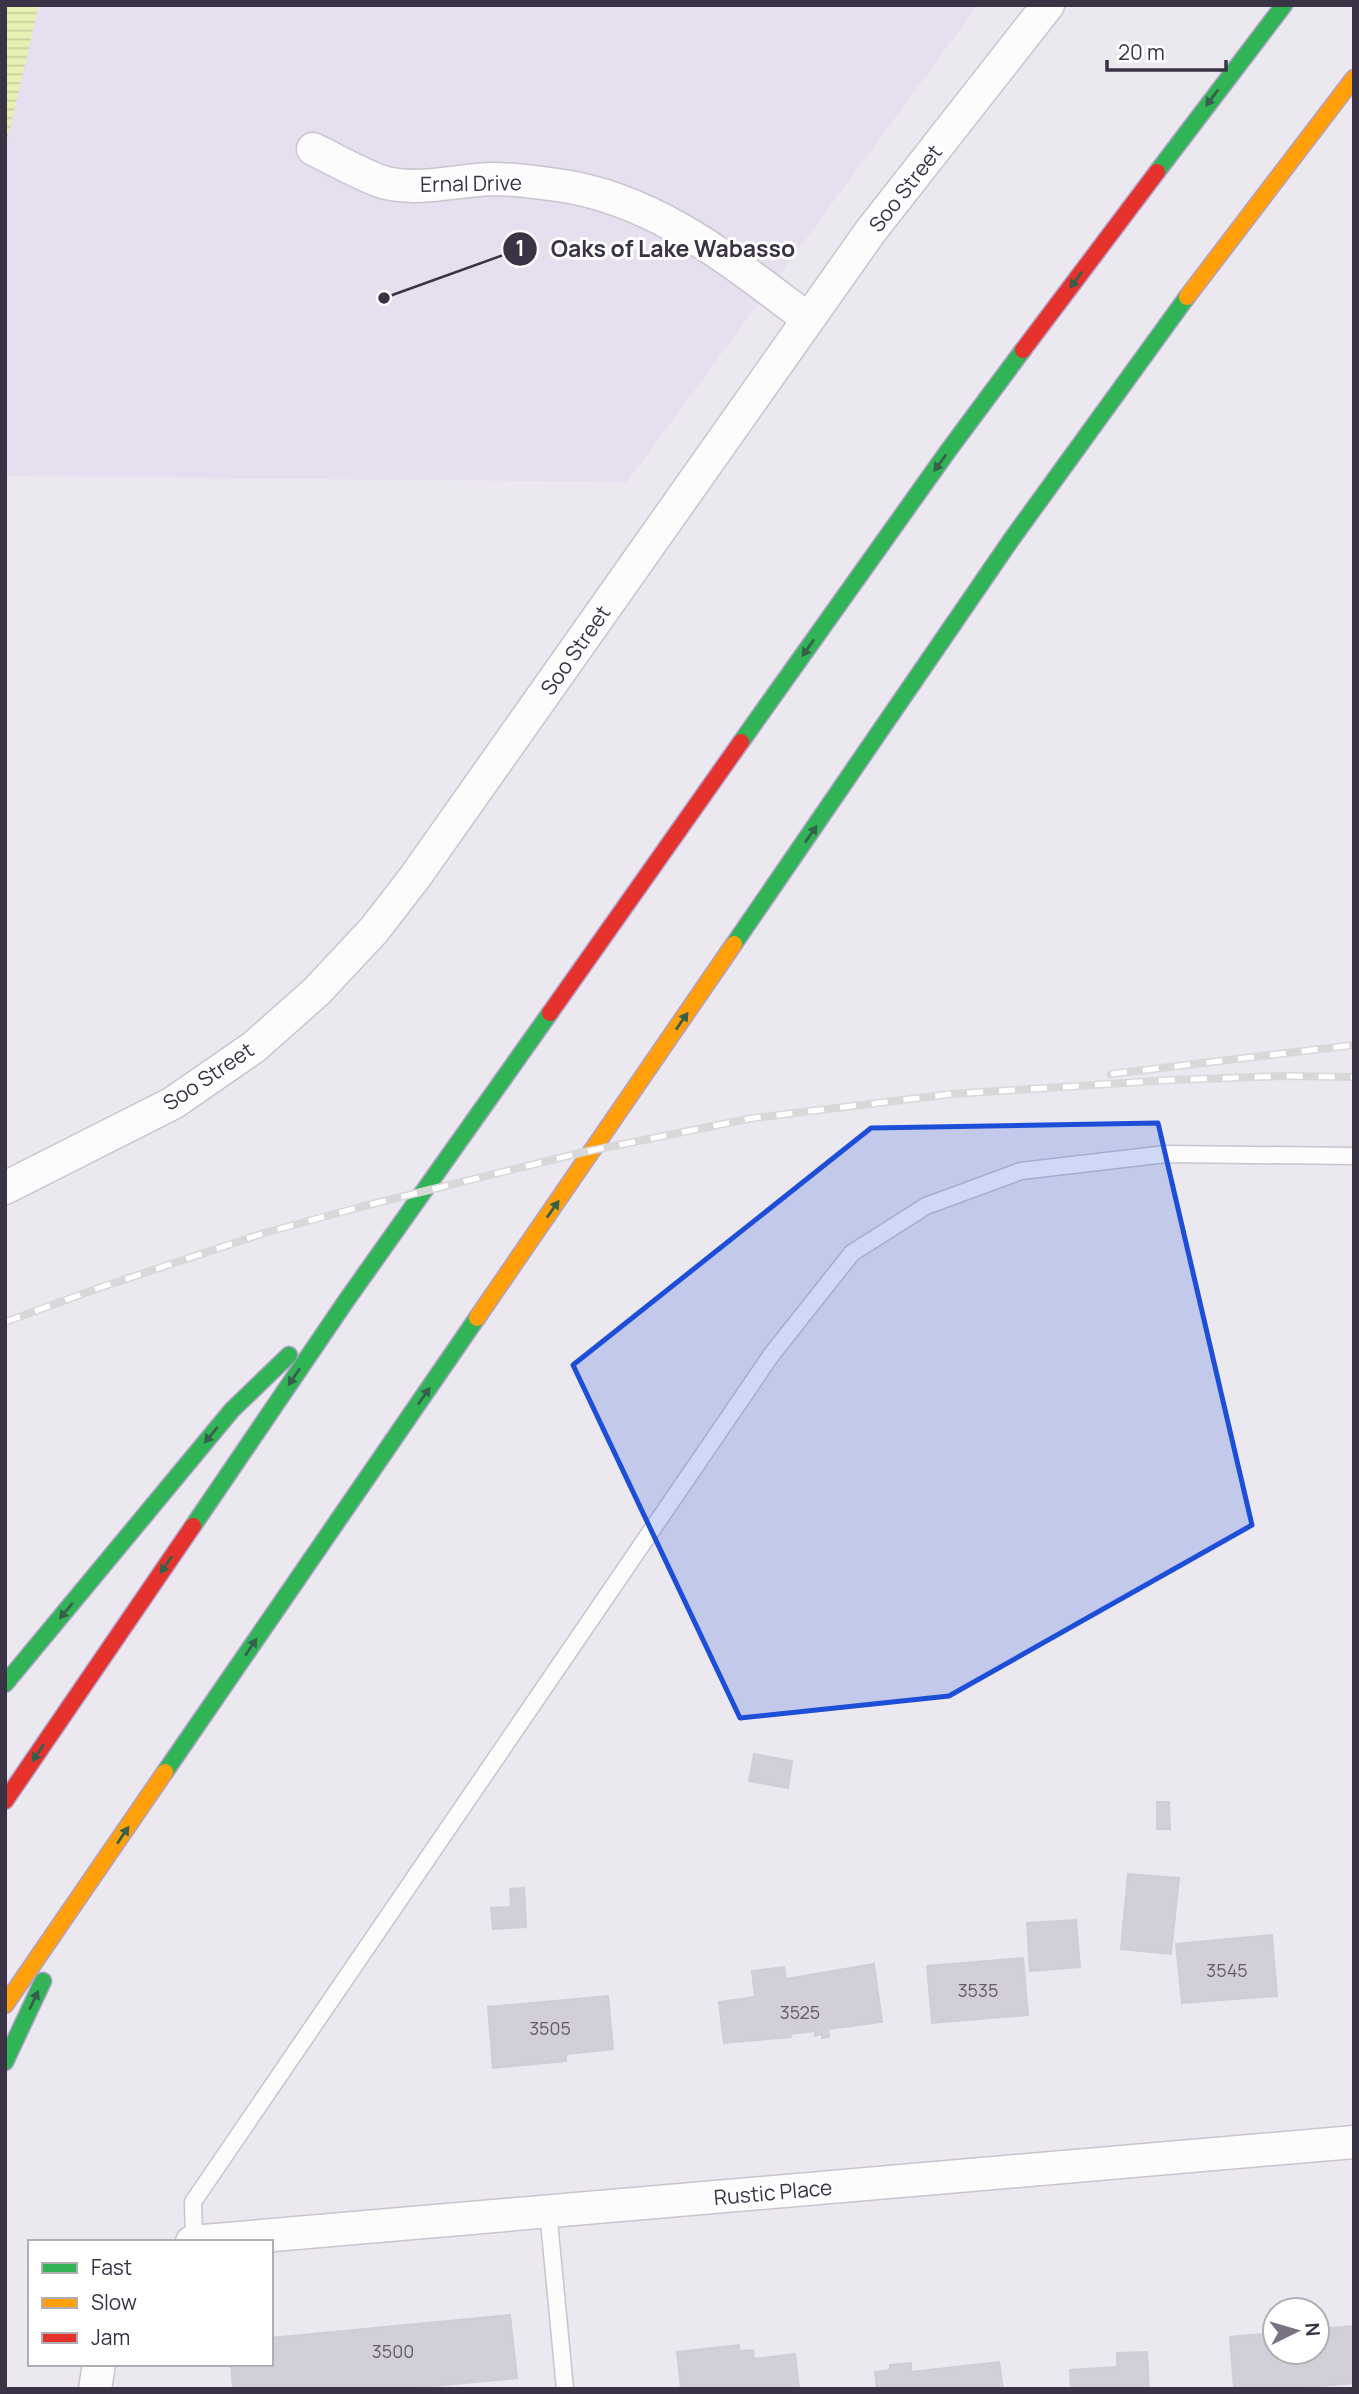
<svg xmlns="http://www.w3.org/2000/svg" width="1359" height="2394" font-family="Manrope,sans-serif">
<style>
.residential{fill:#e6dfef}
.water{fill:url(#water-rules)}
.building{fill:#d2cfd8;stroke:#d1cdd8;stroke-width:2}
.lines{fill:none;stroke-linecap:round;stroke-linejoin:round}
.lane-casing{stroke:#c9c4ce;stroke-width:19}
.street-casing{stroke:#c9c4ce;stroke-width:35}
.fast-casing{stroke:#b1a1ca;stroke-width:19}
.slow-casing{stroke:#b1a1ca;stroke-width:19}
.jam-casing{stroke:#b1a1ca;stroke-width:19}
.lane{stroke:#fcfcfd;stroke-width:16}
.street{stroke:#fcfcfd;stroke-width:32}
.fast{stroke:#30b455;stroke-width:16}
.slow{stroke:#ff9f0a;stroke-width:16}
.jam{stroke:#e5322d;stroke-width:16}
.rail-casing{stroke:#d8d8d9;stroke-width:8}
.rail{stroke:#fff;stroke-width:5;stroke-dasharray:16;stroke-linecap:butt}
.oneway{fill:#36604b}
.marked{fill:#1d4ed8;fill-opacity:0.2;stroke:#1d4ed8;stroke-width:5;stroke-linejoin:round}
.labels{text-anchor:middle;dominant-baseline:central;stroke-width:6;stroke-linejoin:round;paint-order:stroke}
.number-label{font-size:18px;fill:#625c6c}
.street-label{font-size:21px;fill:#3a3346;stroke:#fff}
.leader{fill:none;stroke:#3a3346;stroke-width:2.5}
.callout-dot{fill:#3a3346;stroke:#fff;stroke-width:2.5}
.mark-label{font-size:21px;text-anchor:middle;font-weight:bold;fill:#fff}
.callout-label{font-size:23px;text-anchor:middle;font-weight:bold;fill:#3a3346;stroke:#fff;stroke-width:6;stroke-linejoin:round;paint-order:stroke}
</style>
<defs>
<pattern id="water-rules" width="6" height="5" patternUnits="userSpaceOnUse" patternTransform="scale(1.75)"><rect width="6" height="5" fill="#e8f1b4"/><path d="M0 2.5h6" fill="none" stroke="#c8cf9c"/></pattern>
</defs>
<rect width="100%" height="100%" fill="#ebe8f0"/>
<path class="residential" d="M41,5H978L627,482L5,476V120Z"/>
<path class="water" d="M5,5H39L5,150Z"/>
<path class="building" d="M754,1754L792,1761L788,1788L749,1781Z
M1157,1802H1169L1170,1829H1157Z
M1128,1874L1179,1878L1171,1954L1121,1949Z
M524,1888L526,1927L493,1929L491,1908L511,1907L510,1889Z
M1076,1920L1080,1967L1030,1971L1027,1923Z
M1272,1935L1277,1996L1182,2003L1176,1944Z
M1023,1958L1028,2015L932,2023L927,1966Z
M874,1964L882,2022L828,2029L829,2037L822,2038V2034L815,2036V2031L790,2034L791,2037L724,2043L719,2002L755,1997L752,1971L784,1967L786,1979Z
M608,1996L613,2049L566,2054V2061L493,2068L488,2007Z
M510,2315L517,2378L401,2389H233L231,2364H271V2338Z
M1354,2326V2383L1287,2389H1234L1230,2337L1275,2333V2352H1317V2329Z
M739,2345V2351L753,2350L754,2359L795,2354L799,2389H681L677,2352Z
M1147,2352L1149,2389H1071L1070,2370L1117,2367V2353Z
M999,2362L1003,2389H877L875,2372L890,2370V2365L911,2363V2372Z"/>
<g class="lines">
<defs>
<path id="lane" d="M548,2211L565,2389
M194,2241L193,2202L772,1354L852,1253L926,1206L1021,1171L1166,1154L1354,1156"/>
<path id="street" d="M313,149C332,158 367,178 386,183C421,191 458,180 493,179C513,179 536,182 557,185C655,198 732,262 808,319
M5,1188L173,1103L254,1047L317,991L374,930L415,877L870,232L1048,5
M192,2242L1354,2142
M95,2389L99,2364"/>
<path id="fast" d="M1157,172L1284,5
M741,742L948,451L1023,350
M734,944L1011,540L1187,297
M193,1526L346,1301L550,1013
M5,1684L232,1410L289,1355
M165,1772L477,1318
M5,2062L43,1981"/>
<path id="slow" d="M1187,297L1354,78
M477,1318L734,944
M5,2005L165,1772"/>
<path id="jam" d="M1023,350L1157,172
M550,1013L741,742
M5,1801L193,1526"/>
</defs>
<use href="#lane" class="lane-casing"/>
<use href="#street" class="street-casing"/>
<use href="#fast" class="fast-casing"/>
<use href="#slow" class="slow-casing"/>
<use href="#jam" class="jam-casing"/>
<use href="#lane" class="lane"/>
<use href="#street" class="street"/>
<use href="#fast" class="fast"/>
<use href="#slow" class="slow"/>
<use href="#jam" class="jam"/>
<defs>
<path id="rail" d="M1111,1074L1354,1045
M5,1322L96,1289L264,1233L360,1207L584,1152L753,1118L952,1094L1171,1080L1285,1076L1354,1077"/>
</defs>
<use href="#rail" class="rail-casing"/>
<use href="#rail" class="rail"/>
</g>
<defs><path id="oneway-solid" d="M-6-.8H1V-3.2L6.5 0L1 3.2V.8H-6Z" transform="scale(1.75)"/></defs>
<g class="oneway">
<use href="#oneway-solid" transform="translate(1212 98) rotate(127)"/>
<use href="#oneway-solid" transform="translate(1076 280) rotate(127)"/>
<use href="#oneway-solid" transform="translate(940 463) rotate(126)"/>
<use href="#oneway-solid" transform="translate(808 648) rotate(125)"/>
<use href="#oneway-solid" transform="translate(811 834) rotate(-55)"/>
<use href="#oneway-solid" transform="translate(682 1021) rotate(-55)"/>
<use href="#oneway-solid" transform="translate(553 1209) rotate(-55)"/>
<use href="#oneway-solid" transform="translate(294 1377) rotate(124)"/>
<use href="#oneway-solid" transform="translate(424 1396) rotate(-55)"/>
<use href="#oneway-solid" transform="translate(211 1435) rotate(130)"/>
<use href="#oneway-solid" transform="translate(166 1565) rotate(124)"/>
<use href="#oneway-solid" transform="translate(66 1611) rotate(130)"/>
<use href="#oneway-solid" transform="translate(251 1647) rotate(-56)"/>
<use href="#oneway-solid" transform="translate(38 1753) rotate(124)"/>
<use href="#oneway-solid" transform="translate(123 1835) rotate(-56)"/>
<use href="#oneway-solid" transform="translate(34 2000) rotate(-65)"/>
</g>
<path class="marked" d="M1158,1123L1252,1525L949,1696L740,1718L573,1365L871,1128Z"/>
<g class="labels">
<g class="number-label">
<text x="1227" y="1970">3545</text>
<text x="978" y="1990">3535</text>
<text x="800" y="2012">3525</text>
<text x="550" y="2028">3505</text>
<text x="393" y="2351">3500</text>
</g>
<g class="street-label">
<text transform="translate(471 183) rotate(-1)">Ernal Drive</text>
<text transform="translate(905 188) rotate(-52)">Soo Street</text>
<text transform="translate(575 650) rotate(-55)">Soo Street</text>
<text transform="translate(208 1076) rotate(-34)">Soo Street</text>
<text transform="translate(773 2192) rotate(-5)">Rustic Place</text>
</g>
</g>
<path class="leader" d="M384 298L520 249"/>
<g class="callout-dot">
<circle cx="384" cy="298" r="7"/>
<circle cx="520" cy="249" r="18"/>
</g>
<g class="mark-label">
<text x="520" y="256">1</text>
</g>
<g class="callout-label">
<text x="673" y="257">Oaks of Lake Wabasso</text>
</g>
<rect width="1359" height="2394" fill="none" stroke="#3a3346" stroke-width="14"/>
<rect x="28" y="2240" width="245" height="126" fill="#ffffff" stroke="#b0adb5" stroke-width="2"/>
<rect x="42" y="2263" width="35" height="10" fill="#30b455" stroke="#b0adb5" stroke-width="2"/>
<text x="91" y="2275" font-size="21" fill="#3a3346">Fast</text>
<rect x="42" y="2298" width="35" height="10" fill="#ff9f0a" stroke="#b0adb5" stroke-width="2"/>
<text x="91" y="2310" font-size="21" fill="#3a3346">Slow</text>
<rect x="42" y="2333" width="35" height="10" fill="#e5322d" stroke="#b0adb5" stroke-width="2"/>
<text x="91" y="2345" font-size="21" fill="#3a3346">Jam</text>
<g transform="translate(1296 2331) rotate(85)"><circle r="33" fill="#ffffff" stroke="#b0adb5" stroke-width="2"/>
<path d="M0-5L12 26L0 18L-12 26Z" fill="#787282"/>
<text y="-10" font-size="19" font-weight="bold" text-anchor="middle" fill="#3a3346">N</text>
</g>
<path d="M1107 60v10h119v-10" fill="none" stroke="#3a3346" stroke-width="3.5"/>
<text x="1118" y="60" font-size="21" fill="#3a3346" stroke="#ffffff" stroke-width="5" paint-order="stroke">20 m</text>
</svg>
